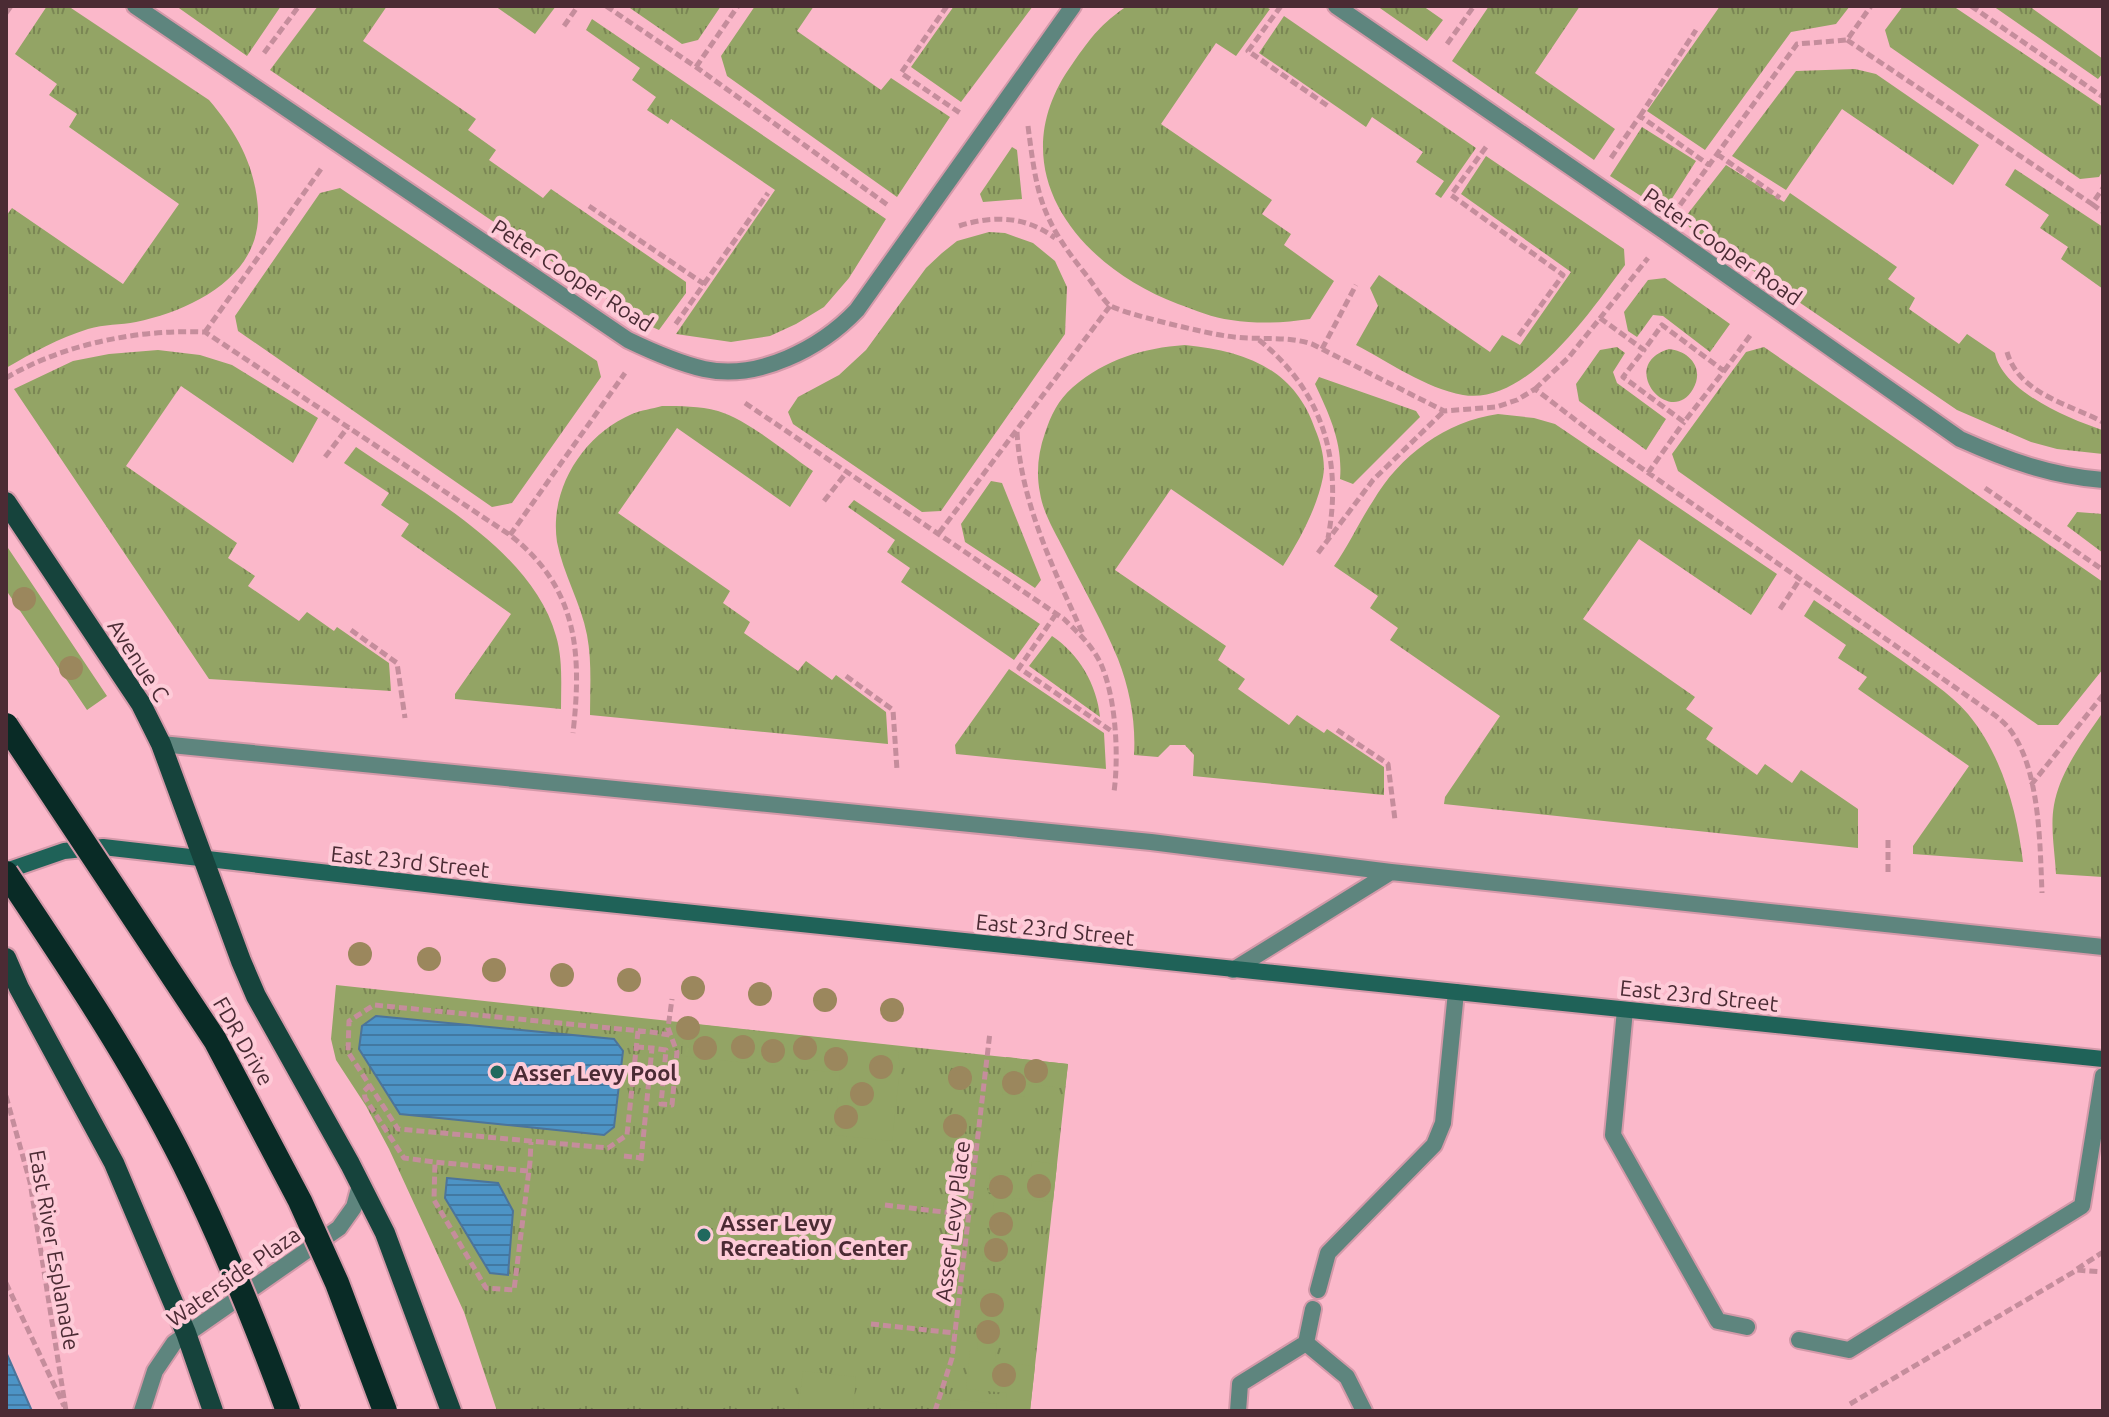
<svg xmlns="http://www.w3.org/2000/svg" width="2109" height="1417" font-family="Ubuntu,sans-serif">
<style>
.grass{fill:url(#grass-tufts)}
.garden{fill:#93a465}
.water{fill:url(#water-rules);stroke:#4c749a;stroke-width:2}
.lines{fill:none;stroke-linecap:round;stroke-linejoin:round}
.service-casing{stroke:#d499a9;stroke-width:20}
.minor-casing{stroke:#d499a9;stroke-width:20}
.secondary-casing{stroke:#d499a9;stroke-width:20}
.primary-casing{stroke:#d499a9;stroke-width:24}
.path{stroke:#c58d9c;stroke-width:5;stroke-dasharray:8 4;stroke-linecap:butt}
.service{stroke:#5e857e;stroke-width:16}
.minor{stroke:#5e857e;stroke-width:16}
.secondary{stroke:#1f6258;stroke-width:16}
.primary{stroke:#16433c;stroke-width:20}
.motorway-bridge-casing{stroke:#d499a9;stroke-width:28;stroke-linecap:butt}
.motorway-bridge{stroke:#092b26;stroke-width:24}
.tree{fill:#9b875d}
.poi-dot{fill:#21695e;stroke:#fecbd8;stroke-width:3}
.labels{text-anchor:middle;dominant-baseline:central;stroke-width:8;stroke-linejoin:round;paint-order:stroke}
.street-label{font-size:22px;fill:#4b2b34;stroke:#fecbd8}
.poi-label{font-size:22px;font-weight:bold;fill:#4b2b34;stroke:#fecbd8;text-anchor:start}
</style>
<defs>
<pattern id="grass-tufts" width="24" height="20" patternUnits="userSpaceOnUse" patternTransform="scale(2)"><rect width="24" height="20" fill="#93a465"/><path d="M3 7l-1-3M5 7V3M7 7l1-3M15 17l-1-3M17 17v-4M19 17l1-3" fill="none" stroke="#7a8654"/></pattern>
<pattern id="water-rules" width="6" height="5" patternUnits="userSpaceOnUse" patternTransform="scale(2)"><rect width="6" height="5" fill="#4d94c6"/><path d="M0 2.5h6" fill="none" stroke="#4279a2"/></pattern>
</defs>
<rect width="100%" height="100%" fill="#fbb8ca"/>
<path class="grass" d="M47,6H68L209,100C237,133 255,165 258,209C262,276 193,310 136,322C121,325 104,324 88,329C59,338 32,353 6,368V216L12,208L123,284L179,204L69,127L77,114L49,95L57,84L15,54Z
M176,6H281L247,56Z
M318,6H387L363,41L476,119L468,130L496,150L489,160L543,198L551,189L686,282V293L659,330L641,322L270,70Z
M495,6H556L535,34Z
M627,6H721L698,40L682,44Z
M755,6H814L797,31L881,90L891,78L950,117L897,197L727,76L721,56Z
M954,6H1033L961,102L911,67Z
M1127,6H1264L1270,9L1236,56L1216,43L1161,124L1272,200L1262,214L1291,234L1284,245L1334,281L1310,319C1283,323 1258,324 1231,320C1213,318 1195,310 1178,304C1075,265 998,166 1073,63C1091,37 1101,24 1127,6Z
M1377,6H1423L1443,20L1427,41Z
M1489,6H1580L1535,73L1615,129L1594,160L1452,61Z
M1720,6H1850L1836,24L1791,32L1705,150L1647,111Z
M1903,6H1953L2103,107V170L2099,177L2080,179L1890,47L1885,30Z
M1993,6H2029L2103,59V73L2098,79Z
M1284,16L1476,148L1441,198L1435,194L1444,181L1416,162L1423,152L1372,117L1366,127L1259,53Z
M592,19L886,219L849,278L824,307L796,324L770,336L731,342L676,334L775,190L671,119L668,124L647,110L656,97L632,80L640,68L586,30Z
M1855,69L1876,74L1979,145L1953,185L1842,109L1786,190L1732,156L1796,71Z
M1642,127L1696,161L1664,211L1610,176Z
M1012,147L1017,150L1022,199L983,202L980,194Z
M1486,156L1624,249L1625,265C1592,309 1528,406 1463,395C1425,388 1389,362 1356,345L1378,306L1370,288L1379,275L1490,352L1502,335L1520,345L1571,272L1461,194Z
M1726,165L1784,202L1790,193L1897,267L1888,279L1915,298L1909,309L1959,344L1967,334L1995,353C2002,391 2069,419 2102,430L2103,454L2057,449L2031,442L1957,410L1689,227L1686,216Z
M2015,169L2103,227V289L2061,259L2068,247L2040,228L2049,215L2005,185Z
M340,188L597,361L601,377L512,503L492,507L238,331L235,316L320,193Z
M989,232L1005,233L1033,243L1055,261L1067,287L1065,334L941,511L922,512L793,424L788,412L798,397L839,375L866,350L926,268L942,253L957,241Z
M1665,278L1730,324L1710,352L1663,316L1653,315L1637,337L1628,331L1624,312L1648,280Z
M1185,345C1245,351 1294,368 1315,429C1321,443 1326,462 1323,477C1317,508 1300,539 1283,566L1171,489L1115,570L1226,646L1218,660L1245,679L1238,689L1289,725L1297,715L1324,733L1327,729L1384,767V795L1193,776L1194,755L1185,745H1170L1158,757L1134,755C1136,723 1130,690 1118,659C1103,622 1082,586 1064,550C1055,532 1043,513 1040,493C1036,473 1038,453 1045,433C1051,415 1058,400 1073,387C1106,359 1143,348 1185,345Z
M1617,347L1625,353L1613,372L1617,383L1666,419L1646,450L1579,401L1576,384L1600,350Z
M1764,347L2103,582V669L2058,725H2038L1678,471L1672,454L1746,352Z
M1669,349C1689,351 1705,368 1693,389C1670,429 1616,365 1669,349Z
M158,350L200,355L232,365L318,418L293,463L181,386L126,466L237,543L228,558L255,576L248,586L299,621L307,612L334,631L337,627L389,663L391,691L209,679L14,389L73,361L109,354Z
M1319,377L1416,411L1420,417L1353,484L1340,479C1343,444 1330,416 1315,384Z
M662,406C681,406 699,406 718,411C750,421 785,452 813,471L790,507L677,428L618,513L730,591L723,603L750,622L744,633L798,671L806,661L832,680L836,675L886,712L888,744L590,715C590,689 592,661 587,635C581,603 563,574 557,542C549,489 583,435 632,414C641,410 652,409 662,406Z
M1498,414L1534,418L1555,424L1777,574L1751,615L1639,539L1583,619L1695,697L1686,709L1713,728L1706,739L1757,775L1765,764L1792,783L1801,770L1858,809V848L1444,804L1445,797L1500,716L1390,640L1398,628L1370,608L1378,596L1334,566C1349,545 1359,522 1373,501C1399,456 1446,421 1498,414Z
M356,447C425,495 532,550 556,636C563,659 561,685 561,709L455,699V694L511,614L401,536L409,524L381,505L389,493L344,463Z
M991,481L1002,483L1041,580L1035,588L965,542L961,524Z
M854,500L1040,624L1014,660L901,582L910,568L887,552L895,540L848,507Z
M2077,512L2103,514V553L2067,526Z
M1814,600C1843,620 1872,640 1901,660C1924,677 1949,692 1968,714C2002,755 2017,811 2023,862L1913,854V846L1969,766L1858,689L1867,677L1838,658L1846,645L1804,616Z
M1052,636C1079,654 1097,685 1100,717L1029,666Z
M1009,669L1104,733L1106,769L956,754L955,745Z
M2103,712V877L2056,874C2055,852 2050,827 2054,805C2060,771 2084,740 2103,712Z
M336,985L1068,1064L1030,1411H497L464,1312L389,1149L366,1106L336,1060L331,1039Z"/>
<path class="garden" d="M6,545L107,696L87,710L6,590Z
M684,1023L886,1045L898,1052L900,1068L892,1141L834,1135L840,1073L682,1056Z
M1006,1057L1068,1064L1065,1088L1026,1084L1024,1097L1002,1094Z
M1032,1161L1057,1164L1053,1202L1013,1198L1005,1264L982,1261L984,1241H989L995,1194L988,1192L990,1172L1030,1176Z
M978,1289L1002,1291L995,1362L1035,1366L1030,1411H1006L1007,1393L966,1389L970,1351H977L982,1307L976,1305Z
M803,1371L856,1377L853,1411H798Z
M951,1399L997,1404L996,1411H950Z"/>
<path class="water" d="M376,1016L614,1039L623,1051L614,1127L604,1135L400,1114L359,1049L362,1026Z
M447,1178L498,1183L513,1211L508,1275L490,1273L445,1198Z
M6,1352L32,1411H6Z"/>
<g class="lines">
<defs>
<path id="service" d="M161,744L1151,842L1391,872L2103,947
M1233,970L1391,872
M1625,1010L1613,1135L1718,1321L1747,1327
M1318,1290L1328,1253L1434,1145L1443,1123L1456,992
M1799,1340L1849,1350L2082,1206L2103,1076
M1306,1343L1347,1377L1364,1411
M1238,1411L1240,1384L1306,1343L1313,1309"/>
<path id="minor" d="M135,6L628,340C653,352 678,363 704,369C758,381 821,348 857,310L1073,6
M1336,6L1664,231L1960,439C2007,460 2051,476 2103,480
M142,1411L155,1371L174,1343L339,1228L354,1207L360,1185"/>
<path id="secondary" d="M6,871L64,851L103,847L521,895L2103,1059"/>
<path id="primary" d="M6,502L141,704L161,744L241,961L256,996L350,1164L385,1233L451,1411
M6,958L19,988L114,1163L186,1333L213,1411"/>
</defs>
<use href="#service" class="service-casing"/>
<use href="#minor" class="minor-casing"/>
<use href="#secondary" class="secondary-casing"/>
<use href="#primary" class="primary-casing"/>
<path class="path" d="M606,6L696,67L889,206
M947,6L901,73L960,113
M1281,6L1248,51L1328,106
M1971,6L2103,97
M6,13L11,6
M564,26L578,6
M1847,40L2092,204L2103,188
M1447,44L1474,6
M264,53L299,6
M696,67L738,6
M1640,116L1696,30
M1028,126C1037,197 1041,219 1087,276C1094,285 1101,297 1109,305C1120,313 1209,334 1227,336C1256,341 1285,335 1312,344L1444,411L1496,407L1517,400L1535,389L1607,444L1996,716C2002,721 2009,727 2013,734C2040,774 2040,846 2042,893
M1486,147L1451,195L1563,275L1517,338
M1717,154L1780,198
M1611,158L1640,116L1709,165
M2092,204L2103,212
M1680,205L1797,44L1847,40L1871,6
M589,206L704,284L675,325
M959,226C993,215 1026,216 1055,238
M704,284L768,193
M1600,318L1644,350L1623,377L1684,422L1724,371L1662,325L1644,350
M205,332L321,169
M1259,340C1322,391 1343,459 1328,538
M1322,349L1356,285
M2007,352C2019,394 2069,404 2103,422
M1724,371L1752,333
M6,378C63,344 139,329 205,332L510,535C578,588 582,653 573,733
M1535,389L1569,357L1648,258
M745,403L1064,619C1077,632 1091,644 1100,662C1116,696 1119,755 1114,792
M1017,432C1021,503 1054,570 1083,634
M325,457L348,427
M1648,473L1684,422
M1985,488L2103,570
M824,501L846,473
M939,533L1110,306
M510,535L625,373
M1318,553L1373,480L1444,411
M1780,609L1800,579
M1056,614L1019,668L1113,732
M351,630L397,663L405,718
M846,676L893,710L897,770
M1337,730L1388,764L1395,820
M2031,785L2103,695
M1888,840V876
M638,1031L627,1135L608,1148L398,1129L348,1052L349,1021L374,1005L651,1032L670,1035
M636,1047L652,1048
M370,1085L364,1091L365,1098L404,1158L435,1162
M6,1096L30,1182L66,1411
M624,1156L642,1158
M641,1161L652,1048L666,1050L661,1104L672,1105L677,1052L668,1028L672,999
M528,1171L435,1162L434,1200L486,1288L514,1290L530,1162L531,1142
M885,1205L969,1215
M2077,1269L2103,1252
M6,1283L64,1406
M871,1324L955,1333
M1850,1404L2077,1270L2103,1272
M935,1411L952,1358L990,1032"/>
<use href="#service" class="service"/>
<use href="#minor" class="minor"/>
<use href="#secondary" class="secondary"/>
<use href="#primary" class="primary"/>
<defs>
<path id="motorway-bridge" d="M6,725L215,1040L300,1201L337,1283L385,1411
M6,873C69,967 133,1062 184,1164C224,1244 257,1327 288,1411"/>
</defs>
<use href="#motorway-bridge" class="motorway-bridge-casing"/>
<use href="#motorway-bridge" class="motorway-bridge"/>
</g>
<g class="tree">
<circle cx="24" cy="599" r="12"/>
<circle cx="71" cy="668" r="12"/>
<circle cx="360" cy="954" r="12"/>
<circle cx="429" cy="959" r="12"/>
<circle cx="494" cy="970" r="12"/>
<circle cx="562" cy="975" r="12"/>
<circle cx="629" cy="980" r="12"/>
<circle cx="693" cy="988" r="12"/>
<circle cx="760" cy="994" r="12"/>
<circle cx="825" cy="1000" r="12"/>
<circle cx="892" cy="1010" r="12"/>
<circle cx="688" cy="1028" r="12"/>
<circle cx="743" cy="1047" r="12"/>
<circle cx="705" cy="1048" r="12"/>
<circle cx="805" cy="1048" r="12"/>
<circle cx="773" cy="1051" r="12"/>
<circle cx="836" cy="1059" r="12"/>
<circle cx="881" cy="1067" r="12"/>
<circle cx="1036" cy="1071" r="12"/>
<circle cx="960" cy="1078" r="12"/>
<circle cx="1014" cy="1083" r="12"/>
<circle cx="862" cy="1094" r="12"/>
<circle cx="846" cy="1117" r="12"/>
<circle cx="955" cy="1126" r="12"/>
<circle cx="1039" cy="1186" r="12"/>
<circle cx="1001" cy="1187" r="12"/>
<circle cx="1001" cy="1224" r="12"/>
<circle cx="996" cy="1250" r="12"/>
<circle cx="992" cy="1305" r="12"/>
<circle cx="988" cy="1332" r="12"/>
<circle cx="1004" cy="1375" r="12"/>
</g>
<g class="poi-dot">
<circle cx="497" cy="1072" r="8"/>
<circle cx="704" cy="1235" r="8"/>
</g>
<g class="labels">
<g class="street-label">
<text transform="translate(1723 246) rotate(35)">Peter Cooper Road</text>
<text transform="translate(573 275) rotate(33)">Peter Cooper Road</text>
<text transform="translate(139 660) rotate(57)">Avenue C</text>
<text transform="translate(410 861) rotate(6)">East 23rd Street</text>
<text transform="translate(1055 929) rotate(6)">East 23rd Street</text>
<text transform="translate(1699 995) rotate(6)">East 23rd Street</text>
<text transform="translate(244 1041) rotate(60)">FDR Drive</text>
<text transform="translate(952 1221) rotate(-83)">Asser Levy Place</text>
<text transform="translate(55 1250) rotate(80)">East River Esplanade</text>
<text transform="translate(233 1276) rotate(-35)">Waterside Plaza</text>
</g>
<g class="poi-label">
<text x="513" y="1072">Asser Levy Pool</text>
<text x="720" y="1222">Asser Levy<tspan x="720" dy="25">Recreation Center</tspan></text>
</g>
</g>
<rect width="2109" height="1417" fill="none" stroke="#4b2b34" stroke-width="16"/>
</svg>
